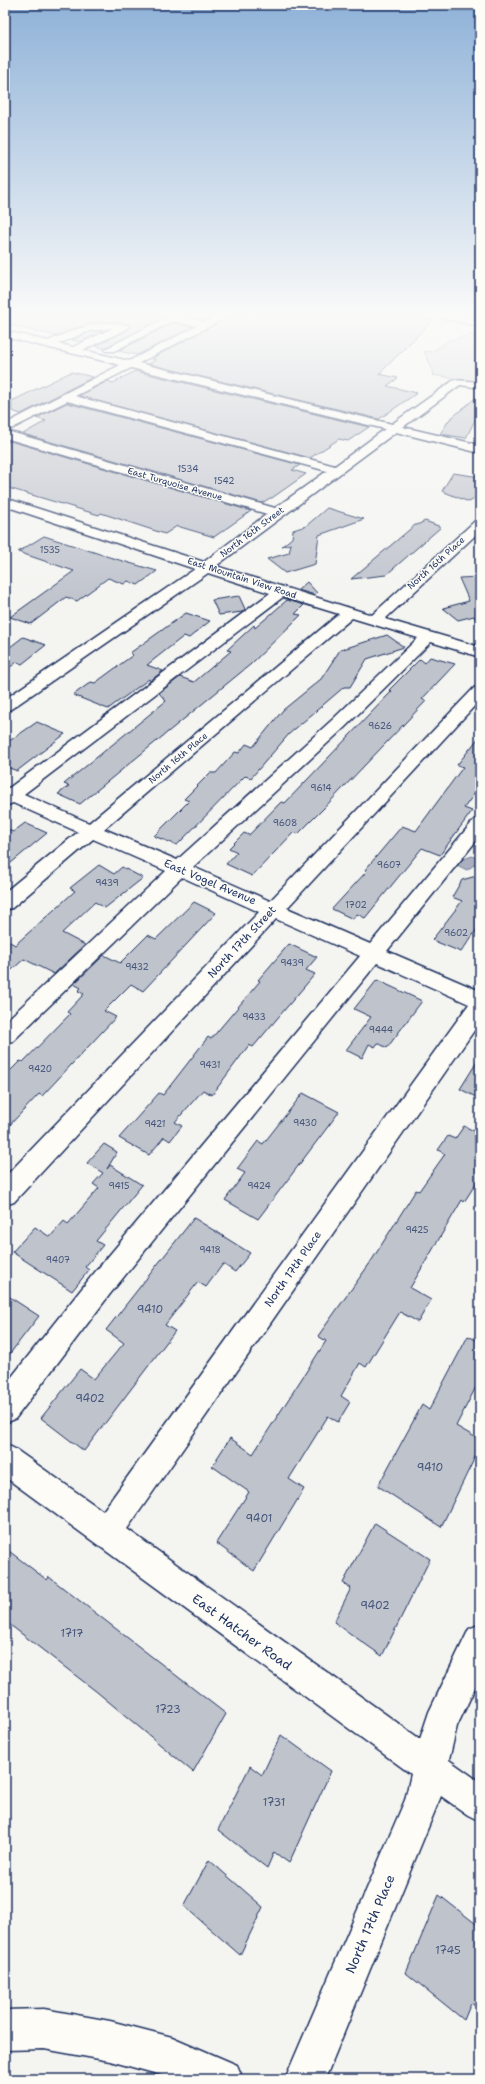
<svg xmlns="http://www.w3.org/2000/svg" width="485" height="2084" font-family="'Shantell Sans',sans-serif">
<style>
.green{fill:#d4d6db;stroke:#78829c}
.water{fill:#aab0bf;stroke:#717c98}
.building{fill:#bfc3cc;stroke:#1b2f5e}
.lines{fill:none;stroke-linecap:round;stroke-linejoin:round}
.minor-casing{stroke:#1b2f5e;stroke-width:3}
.minor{fill:#fdfcf7;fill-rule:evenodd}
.labels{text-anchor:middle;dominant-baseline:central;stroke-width:3;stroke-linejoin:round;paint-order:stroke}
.number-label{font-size:9px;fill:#44547a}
.far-street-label{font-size:9px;fill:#1b2f5e;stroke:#fdfcf7}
.street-label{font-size:11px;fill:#1b2f5e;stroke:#fdfcf7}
.near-number-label{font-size:11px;fill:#44547a}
.near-street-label{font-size:13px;fill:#1b2f5e;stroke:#fdfcf7}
</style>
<rect width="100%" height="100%" fill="#f4f4f1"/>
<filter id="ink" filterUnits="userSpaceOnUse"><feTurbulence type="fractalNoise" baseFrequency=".025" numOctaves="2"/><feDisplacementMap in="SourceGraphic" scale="8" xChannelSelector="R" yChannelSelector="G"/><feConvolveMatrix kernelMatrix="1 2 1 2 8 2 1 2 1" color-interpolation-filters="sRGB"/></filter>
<g filter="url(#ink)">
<path class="green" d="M480,327V382L432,375L434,373L424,351L432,352L449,340L479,333L475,330Z"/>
<path class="water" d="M472,856L480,859V864L474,865L467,870L457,865L461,860Z"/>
<path class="building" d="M5,315H171L104,348L96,346L128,330L130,326L127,324L114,322H95L56,336L5,324Z
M181,315H216L205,320Z
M232,315H408L433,320L379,374L398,378L387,386L417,393L379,419L148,364L156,360L151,359Z
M173,323L193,327L137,355L118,351Z
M104,331L80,342L72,340L89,332Z
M135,371L369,427L348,441L339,439L310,458L79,396L108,381L113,383Z
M71,372L93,377L21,414L12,411V401Z
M480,394V410L466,438L440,434L449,420Z
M67,403L300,465L292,470L306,474L272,498H270L262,503L23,434L46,421L36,418Z
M10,441L251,511L214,537L177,526L165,534L101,513L99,515L5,487V444Z
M453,473L480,477V496L469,502L442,491Z
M327,508L364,519L319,535L315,564L285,573L267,559L289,553L291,544L282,546L292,538L293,530L306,526Z
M425,521L441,527L386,575L351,579L415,525H417Z
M44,536L109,557L157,571L138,585L128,581L124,584L108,578L77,601L66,597L31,624L10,617L74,571L18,552Z
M480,577V627H479L474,616L458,620L443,608L469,601L459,578Z
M307,582L317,593L315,595L298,590Z
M239,596L245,609L242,612L219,615L212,600Z
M287,600L304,605L295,614L301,615L251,664L80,804L58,794L69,786L64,784L166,701L159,693L180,677L194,682L231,651L227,650L254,625L255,628Z
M186,613L210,621L189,638L184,636L147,665L163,671L150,681L149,679L108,709L73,695L91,682L95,683L133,655L130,653Z
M387,635L404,647L367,659L350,687H344L289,734L251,778L245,776L177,845L154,836L189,801L184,799L210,773H216L235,752L239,753L246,744L253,747L283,710L321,679L340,650Z
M23,637L46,645L22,664L17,662L5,671V651Z
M430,657L455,664L422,699L426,701L323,809L298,834L294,832L252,876L226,864L237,852L229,848L244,833L249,835L281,802L285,803L392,691L389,690L420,659L425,663Z
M37,722L65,734L17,771L5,766V744Z
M480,736V786L464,808L472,811L440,855L422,848L365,918L357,914L353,919L332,909L367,871L365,870L402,826L416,831L463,767L457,765Z
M25,823L47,833L5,868V828L13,832Z
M99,865L114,874L122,867L143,878L105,908L95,902L62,933L85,945L54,974L24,959L5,976V939L15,945L75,891L70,888Z
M480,875V925L461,952L432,940L462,901L452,897L462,880Z
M194,902L216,913L143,991L131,984L104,1011L116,1017L42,1096L39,1094L5,1130V1076L20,1061L23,1062L70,1014L67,1012L84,994L78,991L81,988L74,984L104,955L120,963L148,935L156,939Z
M289,944L317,957L306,970L315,974L253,1047L249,1045L212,1095L203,1090L175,1122L182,1126L170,1141L164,1137L149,1155L119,1138L159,1093L163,1095L208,1037L211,1039L260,981L258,980Z
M377,980L422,1001L387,1048L378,1043L375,1047L369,1044L362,1058L346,1050L371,1017L354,1009Z
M480,1057V1099L460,1089Z
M303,1093L339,1112L258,1219L225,1200L245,1173L237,1169L258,1141L263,1144Z
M464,1126L480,1134V1177L464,1202L462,1200L410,1288L431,1300L418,1322L400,1312L366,1367L360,1363L341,1396L350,1402L338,1422L328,1416L289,1479L304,1489L254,1571L216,1543L249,1492L212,1466L230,1438L253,1454L326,1341L318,1336L370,1263L416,1190L419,1191L445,1154L438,1150L448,1136L455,1139Z
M104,1144L117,1152L107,1169L110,1165L142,1185L96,1241L103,1245L85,1267L89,1270L72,1291L12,1252L35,1227L50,1237L64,1221L68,1224L99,1188L93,1184L103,1173L87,1163Z
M194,1218L250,1253L235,1272L223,1264L206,1287L198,1282L165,1325L175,1331L84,1451L41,1418L80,1369L94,1379L124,1343L106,1330Z
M5,1294L39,1316L5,1360Z
M468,1336L480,1342V1379L456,1426L480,1440V1447L441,1527L378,1486L422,1405L429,1410Z
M375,1523L430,1559L382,1656L334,1622L351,1588L343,1583Z
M5,1548L47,1580L49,1577L226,1714L193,1772L97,1692L5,1621Z
M281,1735L331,1771L289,1863L274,1852L267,1868L218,1830L250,1766L262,1775Z
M209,1860L263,1907L240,1955L184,1906Z
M439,1895L480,1927V2010L471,2003L464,2020L406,1973Z"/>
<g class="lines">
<defs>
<path id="minor" d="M176,315L205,322L219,315H231L139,363L392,424L454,380L480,382V388L460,385L403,427L480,445V453L396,432L216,566L372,615L475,521L480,520V531L385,619L480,647V657L431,642L344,728L193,867L270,901L474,688L480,686V700L287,908L370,944L474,820L480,818V836L387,951L480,991V1022L127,1529L420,1739L429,1712L469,1629L480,1624V1677L457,1726L449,1760L480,1782V1821L468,1815L441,1796L325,2079H285L405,1800L411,1774L5,1477V1444L15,1449L103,1511L469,1004L377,963L110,1294L15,1419L5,1423V1386L14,1374L91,1277L360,956L276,919L14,1202L5,1205V1177L259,912L182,877L13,1041L5,1043V1022L166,871L93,839L12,908L5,910V892L78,832L13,803L5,806V787L9,788L270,593L208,573L11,709L5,711V699L195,569L5,506V498L204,562L267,514L5,438V424L120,365L5,337V331L48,341L74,330L95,324L114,323L127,325L129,327L127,329L83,350L129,361L197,326L173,321L114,351H106L105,349L167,317ZM113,328L73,347L58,344L89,331ZM131,368L385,429L335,466L75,396ZM67,401L327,471L275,508L7,431ZM283,597L339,614L89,823L24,794ZM352,618L418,638L332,720L177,860L104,829Z
M435,315H453L480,320V326L440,318Z
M44,2009L110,2021L172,2037L237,2065L243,2079H176L110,2061L44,2049L5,2050V2010Z"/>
</defs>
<use href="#minor" class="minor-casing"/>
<use href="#minor" class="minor"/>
</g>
</g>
<linearGradient id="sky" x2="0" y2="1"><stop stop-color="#8fb2d8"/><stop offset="0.52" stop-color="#fafaf9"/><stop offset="1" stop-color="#fafaf9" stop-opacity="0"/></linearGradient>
<rect width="485" height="606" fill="url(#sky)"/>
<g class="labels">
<g class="number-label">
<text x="188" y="469">1534</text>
<text x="224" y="481">1542</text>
<text x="50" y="550">1535</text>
<text x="380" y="726">9626</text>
<text x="321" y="788">9614</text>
<text x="285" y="823">9608</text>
<text x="389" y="865">9607</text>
<text x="107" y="883">9439</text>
<text x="356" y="905">1702</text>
<text x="456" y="933">9602</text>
<text x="292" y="963">9439</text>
<text x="137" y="967">9432</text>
<text x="254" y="1017">9433</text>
<text x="381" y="1030">9444</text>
<text x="210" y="1065">9431</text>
<text x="40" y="1069">9420</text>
<text x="305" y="1123">9430</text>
<text x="155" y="1124">9421</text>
<text x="119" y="1186">9415</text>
<text x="259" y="1186">9424</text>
<text x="417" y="1230">9425</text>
<text x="210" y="1250">9418</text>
<text x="58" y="1260">9407</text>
</g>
<g class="far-street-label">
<text transform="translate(175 484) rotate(16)">East Turquoise Avenue</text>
<text transform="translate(252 532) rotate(-37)">North 16th Street</text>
<text transform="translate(436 563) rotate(-42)">North 16th Place</text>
<text transform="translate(242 578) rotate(18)">East Mountain View Road</text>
<text transform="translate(178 758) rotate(-40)">North 16th Place</text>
</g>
<g class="street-label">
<text transform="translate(210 882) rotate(23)">East Vogel Avenue</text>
<text transform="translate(242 942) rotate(-47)">North 17th Street</text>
<text transform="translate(293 1269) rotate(-55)">North 17th Place</text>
</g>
<g class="near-number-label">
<text x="150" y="1309">9410</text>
<text x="90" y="1398">9402</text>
<text x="430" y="1467">9410</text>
<text x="259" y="1518">9401</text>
<text x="375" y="1605">9402</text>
<text x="72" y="1633">1717</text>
<text x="168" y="1709">1723</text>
<text x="274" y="1802">1731</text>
<text x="448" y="1950">1745</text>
</g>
<g class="near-street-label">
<text transform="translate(242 1632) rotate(36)">East Hatcher Road</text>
<text transform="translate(370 1924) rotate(-67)">North 17th Place</text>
</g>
</g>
<rect width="485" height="2084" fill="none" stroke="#fdfcf7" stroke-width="20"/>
<rect x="10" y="10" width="465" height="2064" fill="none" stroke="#1b2f5e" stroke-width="1.5" filter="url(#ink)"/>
</svg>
